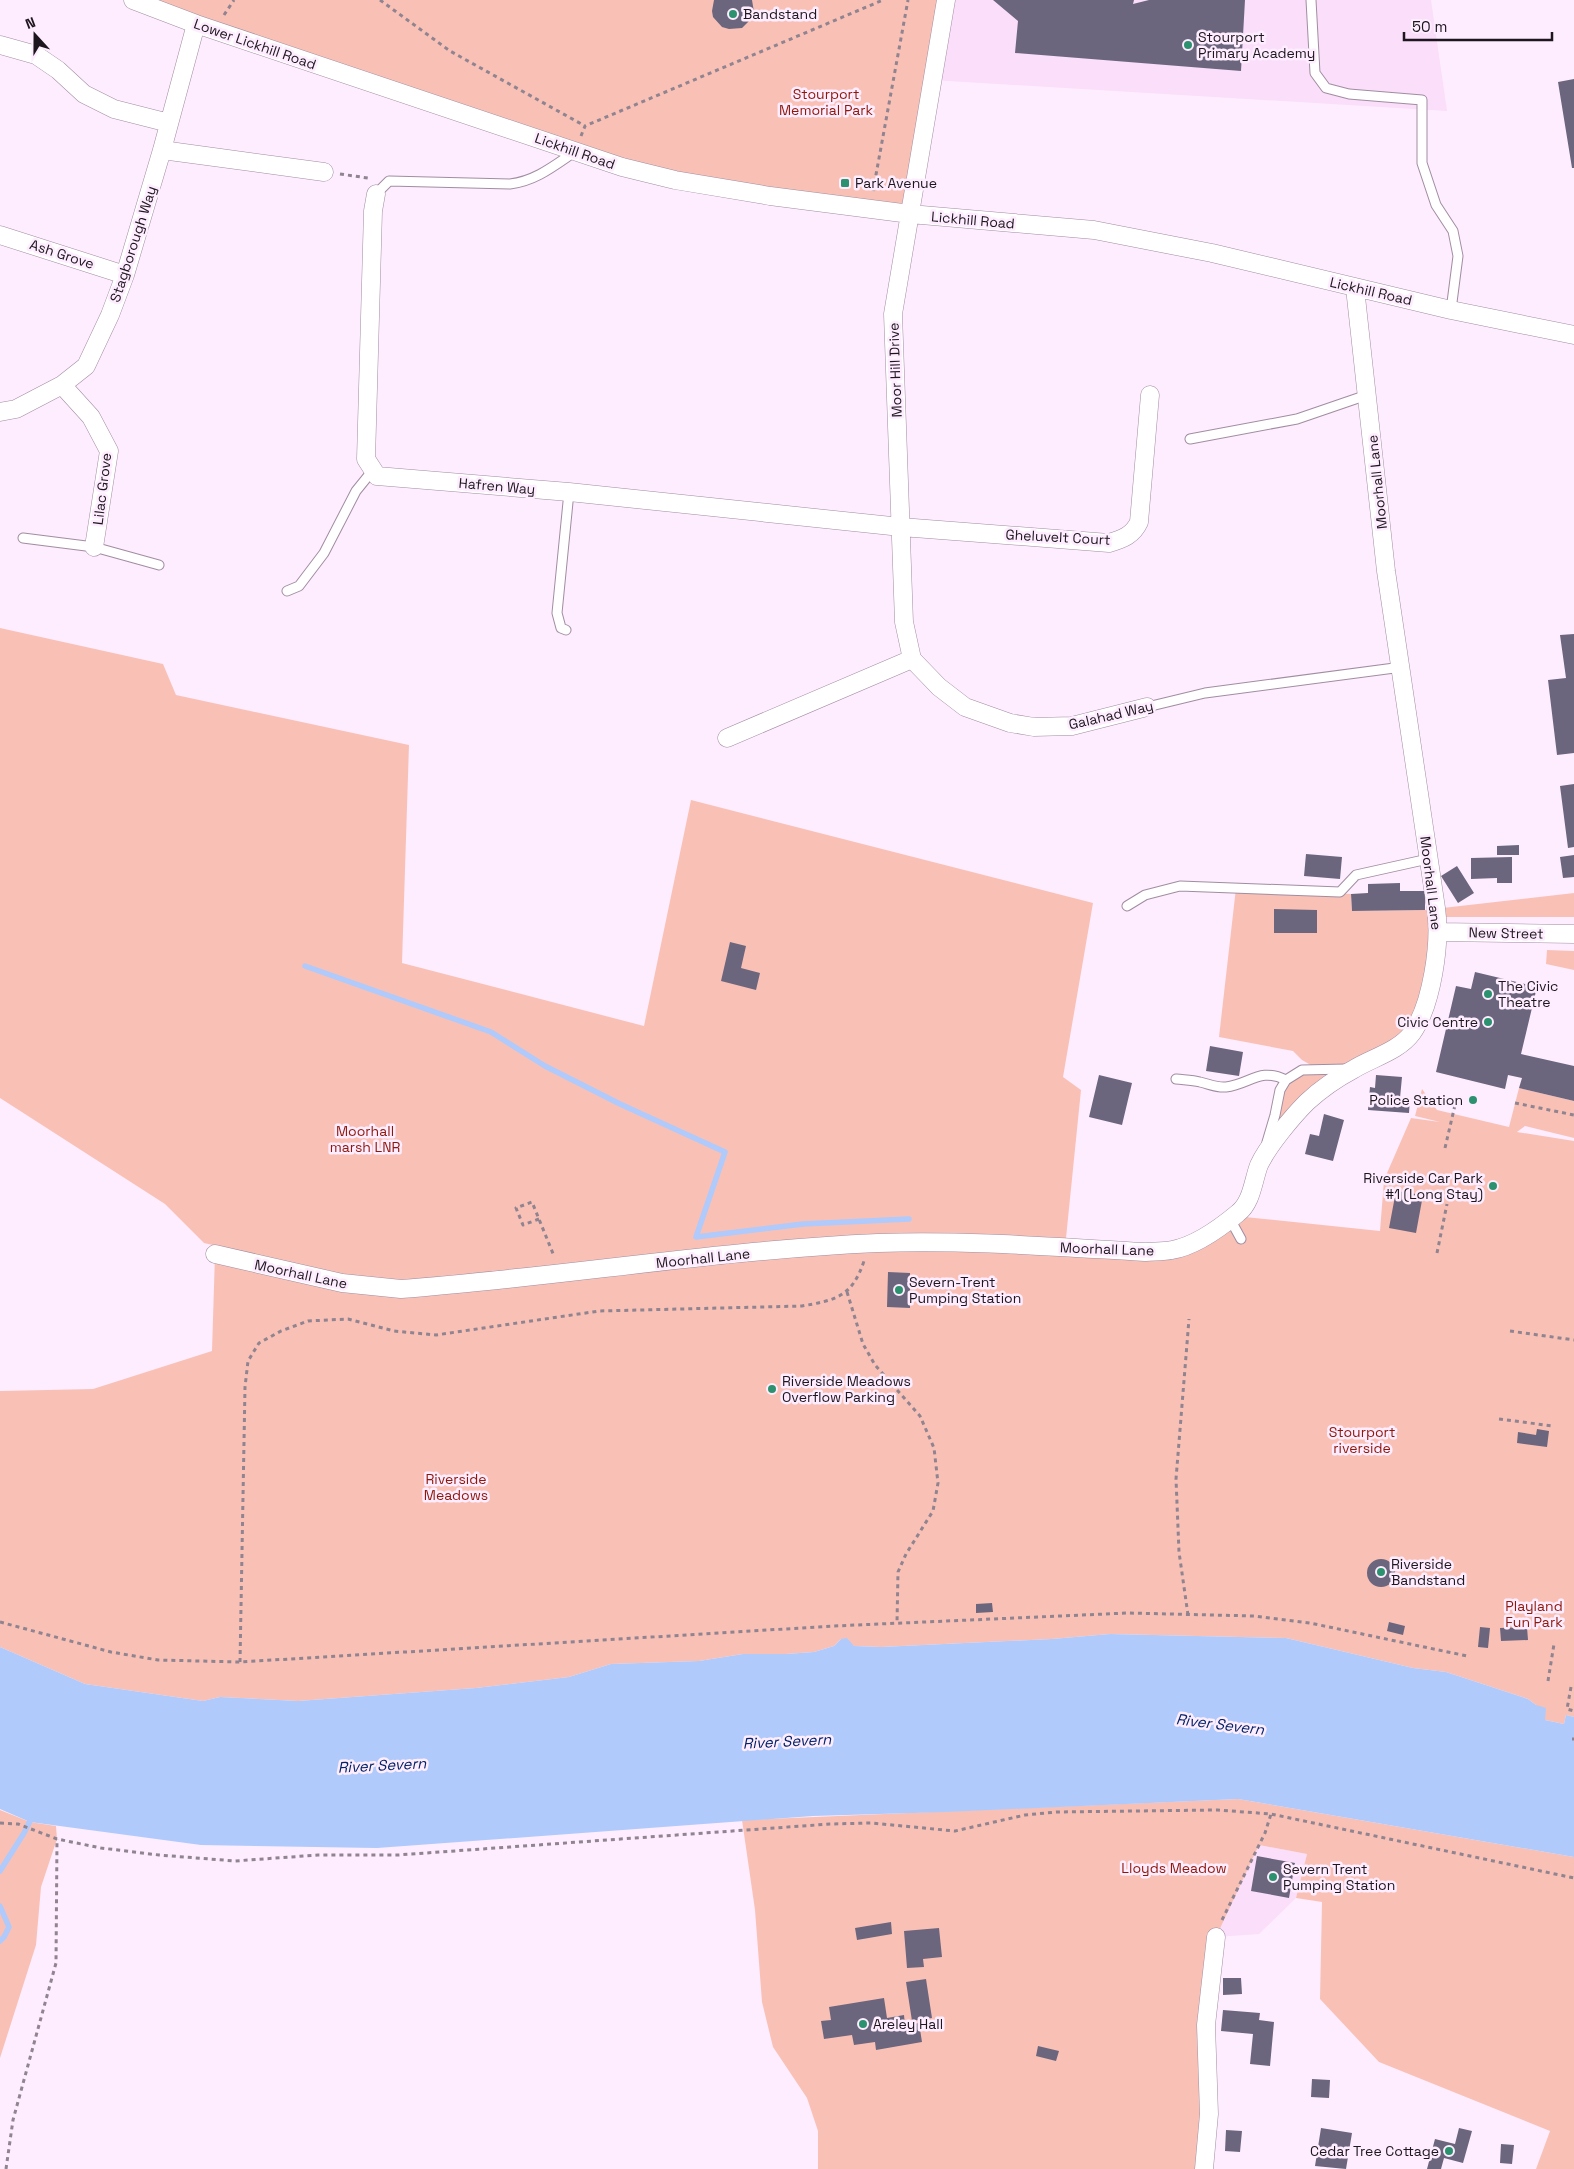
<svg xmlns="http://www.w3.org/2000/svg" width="1574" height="2169" font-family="'Space Grotesk',sans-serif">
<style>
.built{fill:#fadefa}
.green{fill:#f9c1b6}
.water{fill:#afcafb}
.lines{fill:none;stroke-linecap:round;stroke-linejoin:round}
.stream{stroke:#afcafb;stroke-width:5.5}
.building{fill:#6b667e}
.service-casing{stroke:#a18da1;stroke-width:11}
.minor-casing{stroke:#a18da1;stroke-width:19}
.path{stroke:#908490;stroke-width:3;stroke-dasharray:4 4;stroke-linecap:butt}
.service{stroke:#fff;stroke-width:9}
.minor{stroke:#fff;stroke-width:18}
.poi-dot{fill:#2c916e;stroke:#feedfe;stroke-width:2}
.labels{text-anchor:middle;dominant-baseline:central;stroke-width:5;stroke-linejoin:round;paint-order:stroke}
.poi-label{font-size:14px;fill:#1e161e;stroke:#feedfe;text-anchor:start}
.street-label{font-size:14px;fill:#1e161e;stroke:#feedfe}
.park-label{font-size:14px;fill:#8e170a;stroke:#feedfe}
.water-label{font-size:15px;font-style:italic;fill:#022366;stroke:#feedfe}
</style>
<rect width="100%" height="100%" fill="#feedfe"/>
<path class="built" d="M946,0H1431L1447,111L932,80Z
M1259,1845L1307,1854L1296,1898L1259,1934L1216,1937L1224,1914Z"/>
<path class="green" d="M133,0H946L910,214L675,180Z
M0,628L163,664L176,695L409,745L402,963L644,1026L691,800L1093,903L1063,1077L1081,1090L1065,1248L1046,1249L1172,1260L1223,1229L1235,1216L1380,1231L1384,1180L1411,1118L1440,1122L1415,1116L1422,1089L1437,1110L1509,1127L1519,1088L1574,1101V1138L1525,1126L1517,1132L1574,1141V1717L1566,1715L1564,1724L1545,1720L1536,1705L1528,1699L1446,1672L1413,1668L1286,1638L1110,1634L1052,1639L881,1647L854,1646L841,1639L834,1646L814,1652L786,1654H743L699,1661L611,1664L569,1677L476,1688L298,1701L220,1697L203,1701L85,1684L0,1647V1391L93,1389L212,1351L215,1254L286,1262L204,1243L165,1204L0,1098Z
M1236,888L1351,894L1352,911L1425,910L1574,893V917H1438L1417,1024L1326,1087L1260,1164L1286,1080L1316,1068L1302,1060L1293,1051L1219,1037Z
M1547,950L1574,951V970L1546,964Z
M1238,1799L1574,1857V2169H1536L1550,2131L1379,2062L1320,1999L1322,1902L1296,1898L1307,1854L1259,1845L1216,1937L1204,2169H818V2131L807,2098L773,2047L762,2002L755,1910L742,1820Z
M0,1810L30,1822L56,1826L57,1839L41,1887L36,1945L0,2058Z"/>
<path class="water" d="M1110,1634L1286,1638L1413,1668L1446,1672L1528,1699L1536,1705L1546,1708L1545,1720L1564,1724L1566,1715L1574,1717V1857L1238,1799L946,1812L813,1816L377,1848L201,1845L30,1822L0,1809V1647L85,1684L203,1701L220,1697L298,1701L476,1688L569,1677L611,1664L699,1661L743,1654H786L814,1652L834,1646L841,1639L847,1638L854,1646L881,1647L1052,1639Z"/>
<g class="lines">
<path class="stream" d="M305,966L491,1032L545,1066L620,1104L725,1152L696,1237L803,1224L909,1219
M0,1871L24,1833L33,1815
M0,1906L9,1927L4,1937L0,1941"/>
</g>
<path class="building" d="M714,0H752L754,12L752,18L742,28L729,29L722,27L713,17L712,11Z
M993,0H1134L1133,4L1149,0H1245L1241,71L1015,53L1018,21Z
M1574,79V168H1572L1558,82Z
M1574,634V753L1557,755L1548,680L1566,678L1560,635Z
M1574,784V847L1568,848L1560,786Z
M1519,845V855H1497V846Z
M1306,854L1342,857L1340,879L1304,876Z
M1574,855V877L1563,878L1560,857Z
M1512,857V883H1497V878L1471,879V858Z
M1457,866L1474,893L1458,903L1441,876Z
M1400,883V891H1425V910L1352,911L1351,894L1368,893V884Z
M1274,909L1317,910V933H1274Z
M730,942L746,946L741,968L760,973L756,990L721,981Z
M1475,972L1537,987L1521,1054L1574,1066V1101L1519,1088L1522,1078L1508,1075L1505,1089L1436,1072L1456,986L1471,989Z
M1210,1046L1243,1052L1239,1076L1206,1071Z
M1099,1075L1132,1083L1122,1125L1089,1117Z
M1376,1075L1402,1077L1400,1098H1410L1409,1113L1368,1110L1370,1087L1375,1088Z
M1324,1114L1344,1120L1333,1161L1305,1154L1310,1134L1319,1136Z
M1396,1191L1423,1195L1416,1233L1389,1228Z
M888,1272L910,1273V1308L887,1307Z
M1537,1429L1549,1431L1547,1447L1517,1443L1518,1432L1536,1435Z
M1367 1573a14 14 0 1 1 28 0a14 14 0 1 1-28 0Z
M992,1603L993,1612L976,1613V1604Z
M1389,1622L1405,1626L1403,1635L1387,1631Z
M1480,1627L1490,1628L1488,1648L1478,1647Z
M1527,1627L1528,1640L1501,1641L1500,1628Z
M1257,1856L1295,1863L1289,1898L1251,1891Z
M891,1922L892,1934L857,1940L855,1928Z
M939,1928L942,1957L923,1959L924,1967L907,1968L904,1931Z
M1223,1978H1241L1242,1994L1223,1995Z
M926,1979L932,2018L912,2021L906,1982Z
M884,1998L887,2018L904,2015L905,2025L919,2023L922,2042L876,2050L875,2042L854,2045L852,2035L824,2039L821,2021L831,2020L829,2007Z
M1223,2010L1260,2013L1259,2020L1274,2022L1270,2066L1250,2064L1253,2034L1221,2031Z
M1038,2046L1059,2051L1056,2061L1036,2056Z
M1312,2079L1330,2080L1329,2098L1311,2097Z
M1321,2128L1352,2133L1346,2169L1315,2166Z
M1459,2128L1472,2131L1463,2163L1444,2158L1441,2169H1427L1435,2139L1455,2144Z
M1226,2130L1242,2131L1240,2152L1225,2151Z
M1501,2144L1514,2145L1512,2164L1500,2163Z"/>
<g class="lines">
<defs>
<path id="service" d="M1311,0L1315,73L1326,88L1349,94L1422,100V163L1436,205L1453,231L1458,256L1451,310
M376,194L389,181L510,184C536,181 555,165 576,151
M1190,439L1297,419L1367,395
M23,538L94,547L159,565
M287,591L299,586L324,553L356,491L373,470
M566,630L561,628L557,613L569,492
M1147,707L1205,693L1402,667
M1127,906L1145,895L1180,886L1340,892L1356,875L1428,859
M1176,1079C1184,1080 1192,1080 1200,1082C1209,1084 1217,1088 1226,1087C1250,1084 1260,1067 1286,1080
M1267,1142L1275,1115L1280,1090L1286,1080L1302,1070L1346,1069
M1230,1219L1241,1239"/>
<path id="minor" d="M133,0L196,24L622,167L675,180L770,196L910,214L1094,230L1212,253L1451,310L1574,335
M946,0L893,314L904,622L912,659L939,687L965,707L1010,723L1034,727L1072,726L1147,707
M0,45L36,55L58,70L84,94L114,109L169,123
M162,150L324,172
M376,194L373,211L366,459L377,476L569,492L901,527L1109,543C1123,539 1133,535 1139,522L1150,395
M0,235L125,275
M62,385L91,417L109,451L94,547
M0,412L16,409L62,385L86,366L110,315L125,275L162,150L196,24
M727,738L912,659
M1438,932L1574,934
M215,1254L342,1283L401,1289C560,1277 718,1250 878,1243C967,1240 1056,1247 1145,1252C1154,1251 1163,1252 1172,1250C1195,1246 1220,1228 1238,1213C1252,1202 1253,1181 1259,1165C1268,1146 1292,1117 1307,1102C1321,1089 1337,1078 1354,1069C1372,1058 1399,1051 1412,1033C1432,1005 1441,943 1436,908L1386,571L1355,288
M1204,2169L1209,2114L1206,2025L1216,1937"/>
</defs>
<use href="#service" class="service-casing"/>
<use href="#minor" class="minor-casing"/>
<path class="path" d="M380,0L450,51L585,126
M224,15L234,0
M581,136L585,126L883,0
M340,174L368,178
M873,191L908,0
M1515,1103L1574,1115
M1445,1148L1455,1105
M539,1219L523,1225L516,1208L532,1202L554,1256
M1437,1253L1447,1204
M847,1292L863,1344L875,1365L920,1416L934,1448L938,1483L933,1511L906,1554L898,1572L897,1623
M1510,1331L1574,1340
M1499,1419L1553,1426
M1188,1615L1179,1552L1176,1479L1189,1319
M0,1622L111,1652L158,1660L240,1662L834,1626L1128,1613L1254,1616L1310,1623L1467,1656
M240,1662L245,1387L248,1361L259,1343L281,1331L308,1321L348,1319L394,1331L436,1335L599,1311L802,1306C836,1300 852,1297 864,1261
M1548,1681L1554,1644
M1571,1687L1567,1709L1574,1711
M1572,1739H1574
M0,1823L18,1824L57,1839L101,1848L159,1855L235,1861L318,1855H398L830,1824L871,1823L955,1831L1025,1815L1056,1812L1218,1810L1271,1814L1574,1878
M1222,1920L1265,1833L1271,1814
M6,2169L13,2120L56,1963L57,1839"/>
<use href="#service" class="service"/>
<use href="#minor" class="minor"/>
</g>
<g class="poi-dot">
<circle cx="733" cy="14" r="5"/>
<circle cx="1188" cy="45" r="5"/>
<rect x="840" y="178" width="10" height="10" rx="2.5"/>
<circle cx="1488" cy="994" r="5"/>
<circle cx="1488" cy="1022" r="5"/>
<circle cx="1473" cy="1100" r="5"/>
<circle cx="1493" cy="1186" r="5"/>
<circle cx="899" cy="1290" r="5"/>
<circle cx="772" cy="1389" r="5"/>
<circle cx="1381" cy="1572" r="5"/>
<circle cx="1273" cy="1877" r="5"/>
<circle cx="863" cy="2024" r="5"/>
<circle cx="1449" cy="2151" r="5"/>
</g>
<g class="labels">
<g class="poi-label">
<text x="743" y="14">Bandstand</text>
<text x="1198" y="37">Stourport<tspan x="1198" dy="16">Primary Academy</tspan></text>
<text x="855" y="183">Park Avenue</text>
<text x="1498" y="986">The Civic<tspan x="1498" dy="16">Theatre</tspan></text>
<text x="1478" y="1022" text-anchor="end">Civic Centre</text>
<text x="1463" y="1100" text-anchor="end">Police Station</text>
<text x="1483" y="1178" text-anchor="end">Riverside Car Park<tspan x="1483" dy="16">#1 (Long Stay)</tspan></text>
<text x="909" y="1282">Severn-Trent<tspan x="909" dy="16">Pumping Station</tspan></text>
<text x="782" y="1381">Riverside Meadows<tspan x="782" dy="16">Overflow Parking</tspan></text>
<text x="1391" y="1564">Riverside<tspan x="1391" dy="16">Bandstand</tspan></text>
<text x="1283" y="1869">Severn Trent<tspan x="1283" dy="16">Pumping Station</tspan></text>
<text x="873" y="2024">Areley Hall</text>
<text x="1439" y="2151" text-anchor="end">Cedar Tree Cottage</text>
</g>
<g class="street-label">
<text transform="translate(255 44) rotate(19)">Lower Lickhill Road</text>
<text transform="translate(575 151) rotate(19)">Lickhill Road</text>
<text transform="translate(973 220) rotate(5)">Lickhill Road</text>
<text transform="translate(133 244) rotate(-72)">Stagborough Way</text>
<text transform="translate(62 254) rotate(18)">Ash Grove</text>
<text transform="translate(1371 291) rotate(13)">Lickhill Road</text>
<text transform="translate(895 370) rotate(-92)">Moor Hill Drive</text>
<text transform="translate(1377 482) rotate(-96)">Moorhall Lane</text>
<text transform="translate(497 486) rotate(5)">Hafren Way</text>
<text transform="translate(102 489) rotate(-83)">Lilac Grove</text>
<text transform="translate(1058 537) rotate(3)">Gheluvelt Court</text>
<text transform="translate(1111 715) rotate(-13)">Galahad Way</text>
<text transform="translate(1431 883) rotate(83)">Moorhall Lane</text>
<text transform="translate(1506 933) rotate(1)">New Street</text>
<text transform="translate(1107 1249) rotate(2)">Moorhall Lane</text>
<text transform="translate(703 1258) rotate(-6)">Moorhall Lane</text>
<text transform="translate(301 1274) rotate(12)">Moorhall Lane</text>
</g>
<g class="park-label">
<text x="826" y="94">Stourport<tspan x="826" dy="16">Memorial Park</tspan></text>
<text x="365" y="1131">Moorhall<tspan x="365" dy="16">marsh LNR</tspan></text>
<text x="1362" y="1432">Stourport<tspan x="1362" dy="16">riverside</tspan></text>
<text x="456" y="1479">Riverside<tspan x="456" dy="16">Meadows</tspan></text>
<text x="1534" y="1606">Playland<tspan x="1534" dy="16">Fun Park</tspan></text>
<text x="1174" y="1868">Lloyds Meadow</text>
</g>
<g class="water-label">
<text transform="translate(1220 1724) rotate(7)">River Severn</text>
<text transform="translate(787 1741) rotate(-3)">River Severn</text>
<text transform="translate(382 1765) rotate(-3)">River Severn</text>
</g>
</g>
<g transform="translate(35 35) rotate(339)" stroke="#feedfe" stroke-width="4" paint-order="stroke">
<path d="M0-4L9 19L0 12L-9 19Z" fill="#1e161e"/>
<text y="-8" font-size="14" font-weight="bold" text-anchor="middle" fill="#1e161e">N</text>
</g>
<path d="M1404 32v8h148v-8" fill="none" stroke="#1e161e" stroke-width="2.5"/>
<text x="1412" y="32" font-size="15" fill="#1e161e" stroke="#feedfe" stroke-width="4" paint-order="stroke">50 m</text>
</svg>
